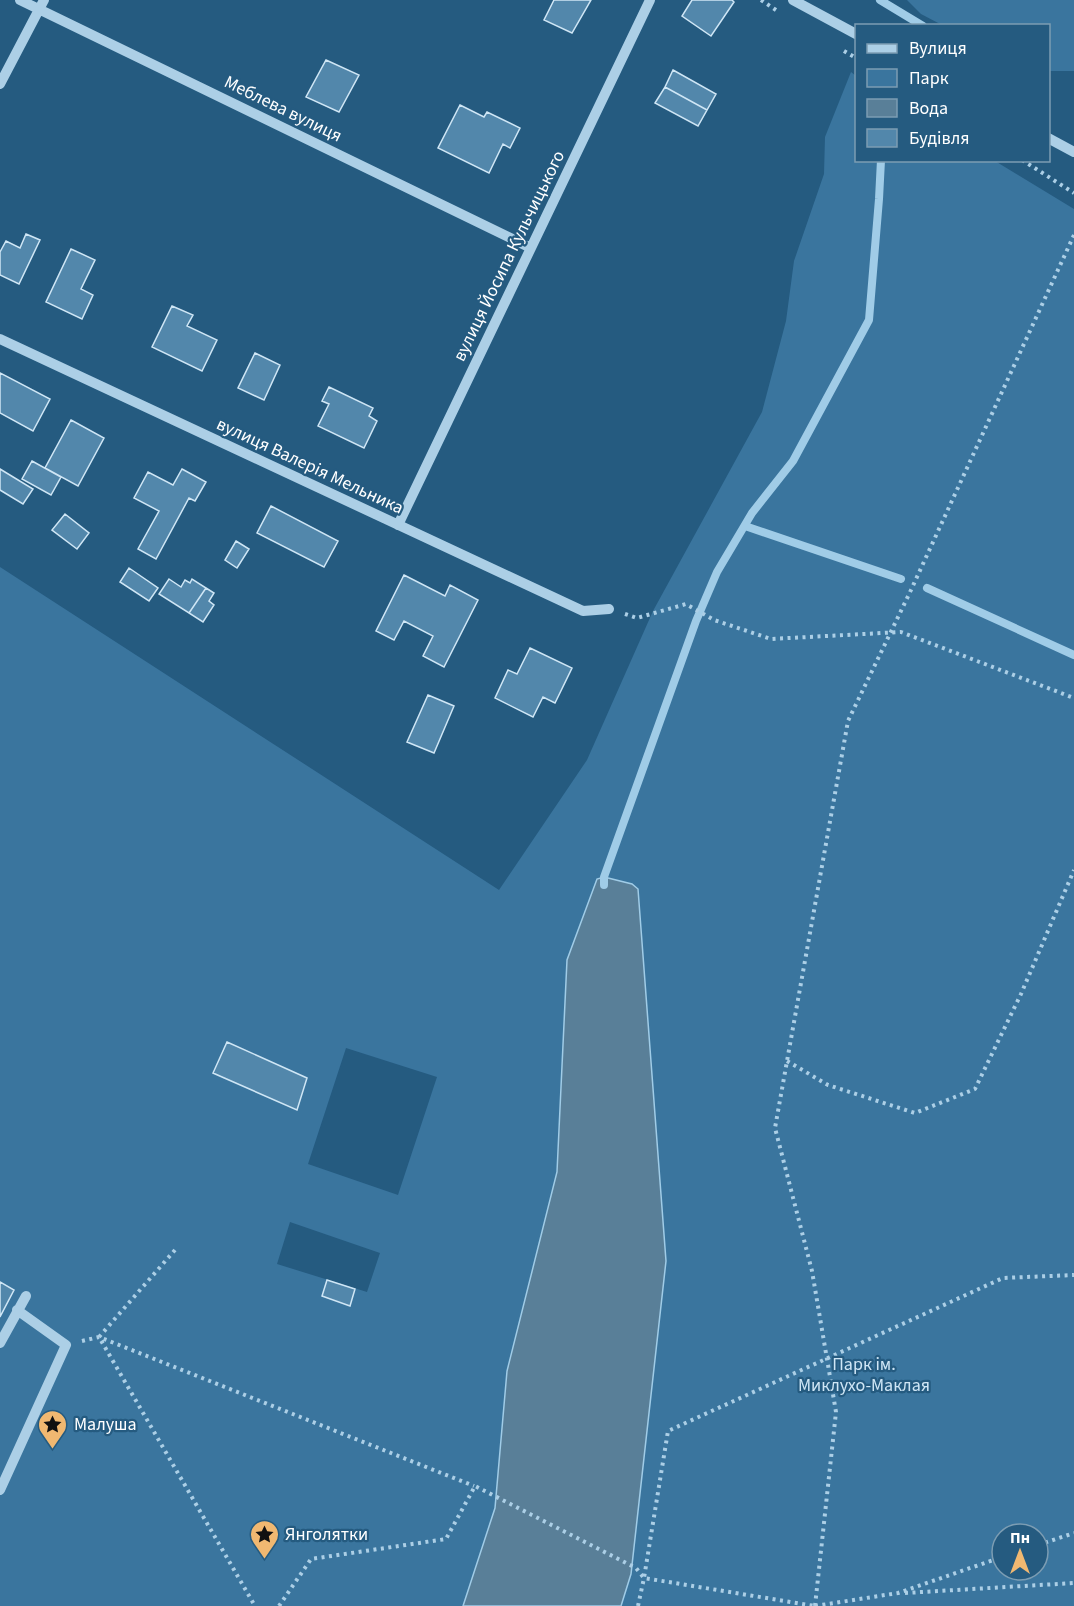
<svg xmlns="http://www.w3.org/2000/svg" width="1074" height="1606" font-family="'Source Sans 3',sans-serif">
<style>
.green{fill:#3a759e;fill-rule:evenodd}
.water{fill:#597f98;stroke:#a0cce7;stroke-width:1.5}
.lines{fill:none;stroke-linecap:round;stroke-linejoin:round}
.stream{stroke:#a0cce7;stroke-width:8}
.building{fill:#5287ab;stroke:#cfe6f5;stroke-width:1.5}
.path{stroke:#accfe6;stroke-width:4;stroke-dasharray:3 4.5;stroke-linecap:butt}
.minor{stroke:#accfe6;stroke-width:10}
.labels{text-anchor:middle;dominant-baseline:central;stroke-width:4.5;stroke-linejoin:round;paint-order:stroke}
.street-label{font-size:18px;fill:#fff;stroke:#255b80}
.park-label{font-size:18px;fill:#cfe6f5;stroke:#255b80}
.poi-label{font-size:18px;fill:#fff;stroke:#255b80;text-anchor:start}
</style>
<rect width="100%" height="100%" fill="#255b80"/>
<path class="green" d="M907,0H1074V71H1049L1048,26L942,25L921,14Z
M851,72L856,76V160L995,161L1074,209V1606H621L631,1574L567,960L557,1172L507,1371L495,1508L463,1606H0V567L499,890L587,760L653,611L762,412L786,321L794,261L824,174L825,137ZM346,1048L437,1077L398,1195L308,1164ZM290,1222L380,1253L367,1292L277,1264ZM1002,1534H1038V1570H1002Z"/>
<path class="water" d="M604,877L632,884L638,889L666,1261L631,1574L621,1606H463L495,1508L507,1371L557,1172L567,960L597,879Z"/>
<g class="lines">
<path class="stream" d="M880,0L923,26
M745,526L901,579
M927,588L1074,655
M604,885V877L696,621L717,572L752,513L793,461L869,320L879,199L881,160"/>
</g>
<path class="building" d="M554,0H591L572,33L544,20Z
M692,0H732L734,2L711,36L682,16Z
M326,60L359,75L339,112L306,97Z
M673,70L716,94L707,110L665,87Z
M665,87L707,110L698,126L655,103Z
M460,105L484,117L487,112L520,128L510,148L503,144L489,173L438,148Z
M26,234L40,240L19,284L0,275V252L6,241L20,248Z
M71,249L95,260L81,289L93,295L82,319L46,302Z
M172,306L193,315L187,326L217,340L202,371L152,347Z
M255,353L280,365L264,400L238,388Z
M0,373L50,399L33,431L0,413Z
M329,387L373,408L369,416L377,421L364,448L318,426L329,404L322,401Z
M71,420L104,438L78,486L45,468Z
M32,461L61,477L51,495L22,479Z
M0,469L33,489L23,504L0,490Z
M182,469L206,482L195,501L189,498L156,559L138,549L159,511L134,498L148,472L173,485Z
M271,506L338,541L324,567L257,533Z
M65,514L89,533L77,549L52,530Z
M236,541L249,549L237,568L225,560Z
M129,568L158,588L149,601L120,582Z
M404,575L445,596L450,585L478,600L444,667L423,656L433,636L404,621L394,640L376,631Z
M169,579L181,587L185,580L190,583L192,579L206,588L189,613L159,594Z
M206,588L214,593L209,601L214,605L203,622L189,613Z
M530,648L572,668L555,703L543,697L533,717L495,698L508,670L517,674Z
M428,695L454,706L434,753L407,742Z
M227,1042L307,1078L297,1110L213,1073Z
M327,1280L355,1289L350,1306L322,1296Z
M0,1282L14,1290L0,1317Z"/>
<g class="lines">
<path class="path" d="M761,0L776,10
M844,51L856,58
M1022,160L1074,193
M625,614L637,618L686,604L714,620L771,639L901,632L1074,698
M787,1061L828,1085L915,1113L975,1089L1021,994L1074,870
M175,1250L99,1337L255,1606
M82,1341L99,1337L474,1486
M1038,1545L1074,1533
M905,1593L1074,1583
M279,1606L311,1559L446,1539L475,1486L636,1568L644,1578L815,1606
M638,1606L644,1578L668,1431L1003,1278L1074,1275
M815,1606L836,1412L812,1271L775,1128L848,721L911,590L1074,235
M815,1606L898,1593L1002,1557"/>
<path class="minor" d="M20,0L531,248
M793,0L856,34
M0,84L44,0
M1048,138L1074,152
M0,339L583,611L609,609
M398,525L650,0
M0,1343L26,1296
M0,1490L66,1345L17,1310"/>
</g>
<defs>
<symbol id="sight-pin" viewBox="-11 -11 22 30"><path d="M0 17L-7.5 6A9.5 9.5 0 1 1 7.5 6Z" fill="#f0b871" stroke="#255b80"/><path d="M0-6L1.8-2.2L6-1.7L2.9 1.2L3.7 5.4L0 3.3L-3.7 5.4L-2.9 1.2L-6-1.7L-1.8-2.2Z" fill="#111"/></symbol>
</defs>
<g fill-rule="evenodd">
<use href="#sight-pin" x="36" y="1408" width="33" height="45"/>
<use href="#sight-pin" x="248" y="1518" width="33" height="45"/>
</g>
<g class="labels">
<g class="street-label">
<text transform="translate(283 109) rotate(26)">Меблева вулиця</text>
<text transform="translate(509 256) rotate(-64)">вулиця Йосипа Кульчицького</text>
<text transform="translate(310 466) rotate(25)">вулиця Валерія Мельника</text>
</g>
<g class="park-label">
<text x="864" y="1364">Парк ім.<tspan x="864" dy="21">Миклухо-Маклая</tspan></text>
</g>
<g class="poi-label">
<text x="74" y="1424">Малуша</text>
<text x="285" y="1534">Янголятки</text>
</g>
</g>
<rect x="855" y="24" width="195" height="138" fill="#255b80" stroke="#7c9db3" stroke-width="1.5"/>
<rect x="867" y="44" width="30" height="9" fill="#accfe6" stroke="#7c9db3" stroke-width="1.5"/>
<text x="909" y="54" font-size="18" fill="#ffffff">Вулиця</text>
<rect x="867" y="69" width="30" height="18" fill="#3a759e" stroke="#7c9db3" stroke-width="1.5"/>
<text x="909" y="84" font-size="18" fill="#ffffff">Парк</text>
<rect x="867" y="99" width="30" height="18" fill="#597f98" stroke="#7c9db3" stroke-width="1.5"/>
<text x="909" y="114" font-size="18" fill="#ffffff">Вода</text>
<rect x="867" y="129" width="30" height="18" fill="#5287ab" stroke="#7c9db3" stroke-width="1.5"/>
<text x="909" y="144" font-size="18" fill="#ffffff">Будівля</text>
<g transform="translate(1020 1552)"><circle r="28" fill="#255b80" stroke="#7c9db3" stroke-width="1.5"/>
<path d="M0-4.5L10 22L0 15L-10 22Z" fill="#f0b871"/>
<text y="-9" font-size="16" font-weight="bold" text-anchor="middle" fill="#ffffff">Пн</text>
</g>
</svg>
